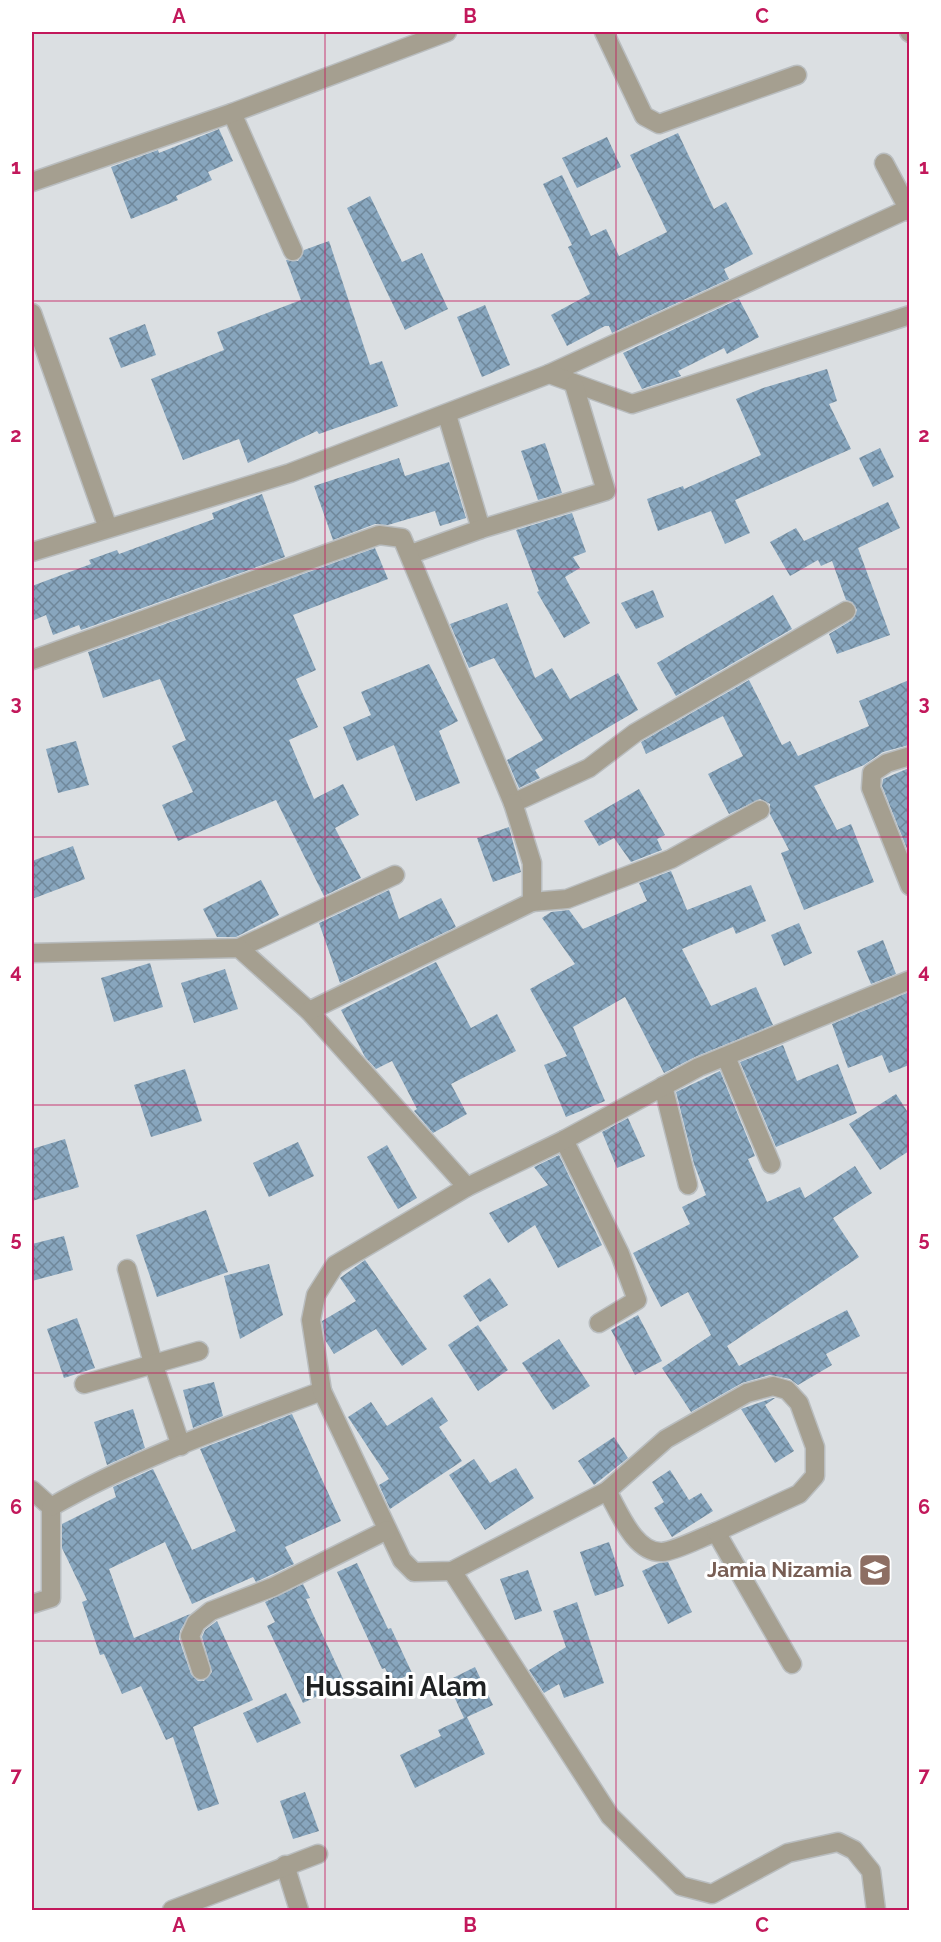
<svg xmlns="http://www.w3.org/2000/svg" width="941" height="1942" viewBox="0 0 941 1942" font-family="Raleway,sans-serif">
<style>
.building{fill:url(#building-cross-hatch)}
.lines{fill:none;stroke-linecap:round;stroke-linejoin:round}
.minor-casing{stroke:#b9bdbf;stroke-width:21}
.minor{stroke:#a59f90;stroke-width:18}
.grid{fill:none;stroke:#c2185b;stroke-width:1.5;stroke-opacity:0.55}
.labels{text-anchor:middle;stroke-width:6;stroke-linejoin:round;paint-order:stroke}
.education-label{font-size:21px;font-weight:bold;fill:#785e54;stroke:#fff;text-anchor:end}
.district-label{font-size:27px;font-weight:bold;fill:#1f2122;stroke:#fff}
.neatline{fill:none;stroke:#c2185b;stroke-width:2}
.grid-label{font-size:20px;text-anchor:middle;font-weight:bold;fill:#c2185b}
</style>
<defs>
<pattern id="building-cross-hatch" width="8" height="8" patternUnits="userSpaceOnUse" patternTransform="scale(1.5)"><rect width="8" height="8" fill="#88a6be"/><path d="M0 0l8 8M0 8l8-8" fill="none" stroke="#6f879a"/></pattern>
</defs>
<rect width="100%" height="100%" fill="#dbdfe2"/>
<g class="building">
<polygon points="219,129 233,161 208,172 212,180 176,196 178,200 131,219 111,167 158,150 159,153"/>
<polygon points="678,133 714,209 726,202 753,254 724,269 729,279 612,333 609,326 605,326 567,346 551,315 590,294 568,247 572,245 543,184 562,175 591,236 606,229 619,256 667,232 630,155"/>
<polygon points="607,137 621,167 577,188 562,158"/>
<polygon points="370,196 402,262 422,253 448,309 405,330 347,208"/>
<polygon points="329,241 370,365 382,361 398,406 319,434 317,431 248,463 239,439 183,460 151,379 224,350 217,332 301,300 286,260 298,261 304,250"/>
<polygon points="739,299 759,337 727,354 724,348 678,371 681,376 642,389 623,353"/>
<polygon points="485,305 510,365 482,377 457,317"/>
<polygon points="145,324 156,355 121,368 109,338"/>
<polygon points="827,369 837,401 829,404 851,449 735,500 750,533 725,544 711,511 658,531 647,499 683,486 684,489 761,455 736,399 763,388"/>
<polygon points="545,443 562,493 538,500 521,451"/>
<polygon points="880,448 894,477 873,487 859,458"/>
<polygon points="399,458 405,476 449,462 466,518 440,526 435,511 388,525 375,524 333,540 314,486"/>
<polygon points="262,494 285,557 81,630 79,625 53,635 46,615 32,621 32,586 91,564 89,560 117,550 119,554 214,519 212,513"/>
<polygon points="888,502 900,528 858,548 890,635 837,654 829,634 852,620 857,610 852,602 846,600 832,561 821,566 818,560 790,576 770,542 796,528 804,541"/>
<polygon points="572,513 586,552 573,557 580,568 565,577 590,623 564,638 537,592 539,591 516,530"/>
<polygon points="375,548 388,579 293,615 316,670 296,679 318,727 289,740 314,799 343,784 359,815 335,828 361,878 324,896 276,800 178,841 162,805 193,792 172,746 186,740 160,679 103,698 88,652"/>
<polygon points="653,590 664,617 636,629 621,603"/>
<polygon points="773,595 792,629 676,696 657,663"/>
<polygon points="507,603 535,678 552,668 570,699 618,673 638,710 535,770 540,778 519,788 507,760 543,740 494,658 469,668 450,624"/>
<polygon points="429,664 458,721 439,731 460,783 416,801 394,745 357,761 343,727 371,715 361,692"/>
<polygon points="749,680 782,745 790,741 798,756 869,726 859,701 909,680 909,745 883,752 864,765 814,786 837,830 851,824 874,882 804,910 781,853 789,850 770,814 770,804 760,799 729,814 708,774 743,756 723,716 646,754 641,742"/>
<polygon points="76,741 89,785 58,793 46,749"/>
<polygon points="909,768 909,854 882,786 883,779"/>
<polygon points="639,789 665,835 657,839 662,850 631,862 614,838 599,846 584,821"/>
<polygon points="509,827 521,872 493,882 477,838"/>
<polygon points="73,846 85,879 32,899 32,861"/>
<polygon points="671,871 687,910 751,885 766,921 736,934 733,927 682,949 711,1006 756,987 773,1025 695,1057 664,1073 625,997 573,1027 605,1101 566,1117 544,1065 567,1056 530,989 575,964 542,918 551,912 569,910 583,929 647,901 639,883"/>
<polygon points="261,880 279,915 236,937 217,937 203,909"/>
<polygon points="389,890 399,919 441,898 456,927 340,983 319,923"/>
<polygon points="799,923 812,953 784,966 771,935"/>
<polygon points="883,940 896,974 871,984 857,951"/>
<polygon points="436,962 471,1028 497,1014 516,1051 451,1084 467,1114 433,1133 414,1111 417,1109 392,1061 376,1069 365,1057 341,1010"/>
<polygon points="150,963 163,1007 114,1022 101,978"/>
<polygon points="225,969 238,1009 194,1023 181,983"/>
<polygon points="909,992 909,1065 889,1073 882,1055 848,1068 832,1024"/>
<polygon points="783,1045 797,1081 838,1064 857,1113 776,1147 740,1062"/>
<polygon points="185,1069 202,1121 151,1137 134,1085"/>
<polygon points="720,1071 755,1156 748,1159 767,1202 800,1187 805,1198 855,1166 872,1193 833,1218 859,1257 727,1346 739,1366 847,1310 860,1336 826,1354 832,1365 798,1385 790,1379 770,1375 742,1383 691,1412 662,1368 711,1335 688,1292 661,1307 633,1253 690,1224 682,1207 706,1195 694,1164 676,1092"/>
<polygon points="896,1094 909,1114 909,1151 880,1170 849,1124"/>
<polygon points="628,1118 645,1156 617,1168 602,1132"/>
<polygon points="65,1139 79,1187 32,1201 32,1149"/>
<polygon points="298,1142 314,1176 269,1197 253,1163"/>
<polygon points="387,1145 417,1198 398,1209 367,1157"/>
<polygon points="559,1155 602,1245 558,1268 535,1225 508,1243 489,1213 548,1185 534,1167"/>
<polygon points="206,1210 228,1272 157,1297 136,1235"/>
<polygon points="64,1236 73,1270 32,1281 32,1244"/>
<polygon points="365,1260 427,1349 402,1366 376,1329 334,1354 325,1340 322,1321 356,1301 340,1278"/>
<polygon points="269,1264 283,1315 240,1339 224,1276"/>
<polygon points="490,1278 508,1305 480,1322 463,1296"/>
<polygon points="638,1315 662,1361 635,1375 611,1330"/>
<polygon points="77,1318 95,1368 64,1378 47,1329"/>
<polygon points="478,1325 508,1370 478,1391 448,1345"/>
<polygon points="559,1339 590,1386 553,1410 522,1363"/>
<polygon points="214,1382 223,1416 193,1428 183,1390"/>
<polygon points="432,1397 448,1421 439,1427 462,1461 390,1509 379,1485 389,1479 348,1417 371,1402 387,1426"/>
<polygon points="773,1398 775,1398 765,1405 794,1451 775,1463 741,1409"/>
<polygon points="133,1409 145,1448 107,1465 94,1422"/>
<polygon points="292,1414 341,1521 285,1547 294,1564 256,1582 253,1577 192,1604 165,1542 109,1569 134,1638 190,1614 180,1631 179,1639 191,1674 198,1681 204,1681 212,1672 202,1637 205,1630 217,1621 253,1700 193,1727 219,1804 198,1811 173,1737 166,1740 141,1686 122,1694 104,1654 100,1655 82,1602 87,1600 62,1548 62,1524 116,1497 113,1487 153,1469 192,1550 236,1531 200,1449"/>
<polygon points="614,1437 628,1458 594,1485 578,1461"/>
<polygon points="474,1459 490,1483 516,1468 534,1498 485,1530 449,1475"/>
<polygon points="670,1470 689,1500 701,1493 713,1511 672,1537 654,1508 664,1502 652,1482"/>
<polygon points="609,1542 624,1586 595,1596 580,1552"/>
<polygon points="668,1562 692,1612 668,1624 642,1571 659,1563"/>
<polygon points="357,1563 388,1629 391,1628 412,1673 392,1683 385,1668 382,1669 337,1572"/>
<polygon points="528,1570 542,1611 515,1620 500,1579"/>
<polygon points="303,1584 310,1598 306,1599 345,1683 303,1703 267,1626 275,1622 265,1602"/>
<polygon points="577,1602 604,1683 564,1698 559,1684 544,1693 529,1670 566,1647 553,1611"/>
<polygon points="475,1667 493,1705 467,1717 485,1754 415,1788 400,1755 441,1736 438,1730 464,1718 447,1681"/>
<polygon points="286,1693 301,1723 257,1743 243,1713"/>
<polygon points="305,1792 319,1831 293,1839 280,1801"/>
</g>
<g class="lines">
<defs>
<g id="minor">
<polyline points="604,32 644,116 659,124 797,75"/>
<polyline points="909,32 910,33"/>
<polyline points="232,113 293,251"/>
<polyline points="884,163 910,212"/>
<polyline points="32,182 232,113 447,32"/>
<polyline points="32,313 108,528"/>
<polyline points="549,374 910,208"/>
<polyline points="447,415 481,529"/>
<polyline points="32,552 290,473 549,374 632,404 910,315"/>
<polyline points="411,554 481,529 606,491 574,385"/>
<polyline points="32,660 379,535 402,538 513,803 589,768 635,733 846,611"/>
<polyline points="910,756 887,763 872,773 871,788 910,886"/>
<polyline points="532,902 567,899 671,859 760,810"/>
<polyline points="239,948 395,875"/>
<polyline points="32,953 239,948 309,1011 467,1187"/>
<polyline points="309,1011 532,902 532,863 513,803"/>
<polyline points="726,1057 771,1164"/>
<polyline points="663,1086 688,1185"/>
<polyline points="564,1140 620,1254 637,1300 599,1323"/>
<polyline points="127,1269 153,1363 181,1446"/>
<polyline points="84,1384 199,1351"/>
<polyline points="32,1490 51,1507 51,1598 32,1604"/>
<path d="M607,1491C619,1511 634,1553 662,1552C676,1551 702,1537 716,1532L792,1664"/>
<path d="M51,1507C136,1458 231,1425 322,1391"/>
<polyline points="716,1532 799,1494 815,1476 815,1447 799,1403 787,1390 773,1386 747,1393 666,1439 607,1491 452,1571 414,1572 402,1560 322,1391 311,1320 316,1295 335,1265 467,1187 564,1140 699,1067 910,980"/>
<polyline points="452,1571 610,1816 681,1886 712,1894 788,1853 838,1842 854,1850 871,1871 876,1910"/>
<polyline points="201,1670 190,1636 196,1623 211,1611 273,1587 387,1530"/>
<polyline points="285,1865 299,1910"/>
<polyline points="172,1910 318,1854"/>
</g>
</defs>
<use href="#minor" class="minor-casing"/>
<use href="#minor" class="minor"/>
</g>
<path class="grid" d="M325,32V1910M616,32V1910M32,301H910M32,569H910M32,837H910M32,1105H910M32,1373H910M32,1641H910"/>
<defs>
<symbol id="university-square" viewBox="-11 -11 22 22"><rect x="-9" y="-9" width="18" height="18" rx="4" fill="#8d6e63" stroke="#fff"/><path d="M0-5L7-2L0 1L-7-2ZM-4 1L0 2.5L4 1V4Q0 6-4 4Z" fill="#fff"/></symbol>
</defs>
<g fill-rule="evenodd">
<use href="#university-square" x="856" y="1551" width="38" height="38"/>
</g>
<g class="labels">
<g class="education-label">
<text x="852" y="1577">Jamia Nizamia</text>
</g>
<g class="district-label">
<text x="396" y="1696">Hussaini Alam</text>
</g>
</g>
<rect width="941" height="1942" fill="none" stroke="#ffffff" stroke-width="66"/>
<rect x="33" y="33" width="875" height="1876" class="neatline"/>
<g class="grid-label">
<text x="179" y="23">A</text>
<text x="470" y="23">B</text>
<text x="762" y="23">C</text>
<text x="16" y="174">1</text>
<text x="924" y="174">1</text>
<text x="16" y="442">2</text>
<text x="924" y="442">2</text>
<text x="16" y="710">3</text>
<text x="924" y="710">3</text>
<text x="16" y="978">4</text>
<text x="924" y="978">4</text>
<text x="16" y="1246">5</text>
<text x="924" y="1246">5</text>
<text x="16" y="1514">6</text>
<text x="924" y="1514">6</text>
<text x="16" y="1782">7</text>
<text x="924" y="1782">7</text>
<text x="179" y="1932">A</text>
<text x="470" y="1932">B</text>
<text x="762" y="1932">C</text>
</g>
</svg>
